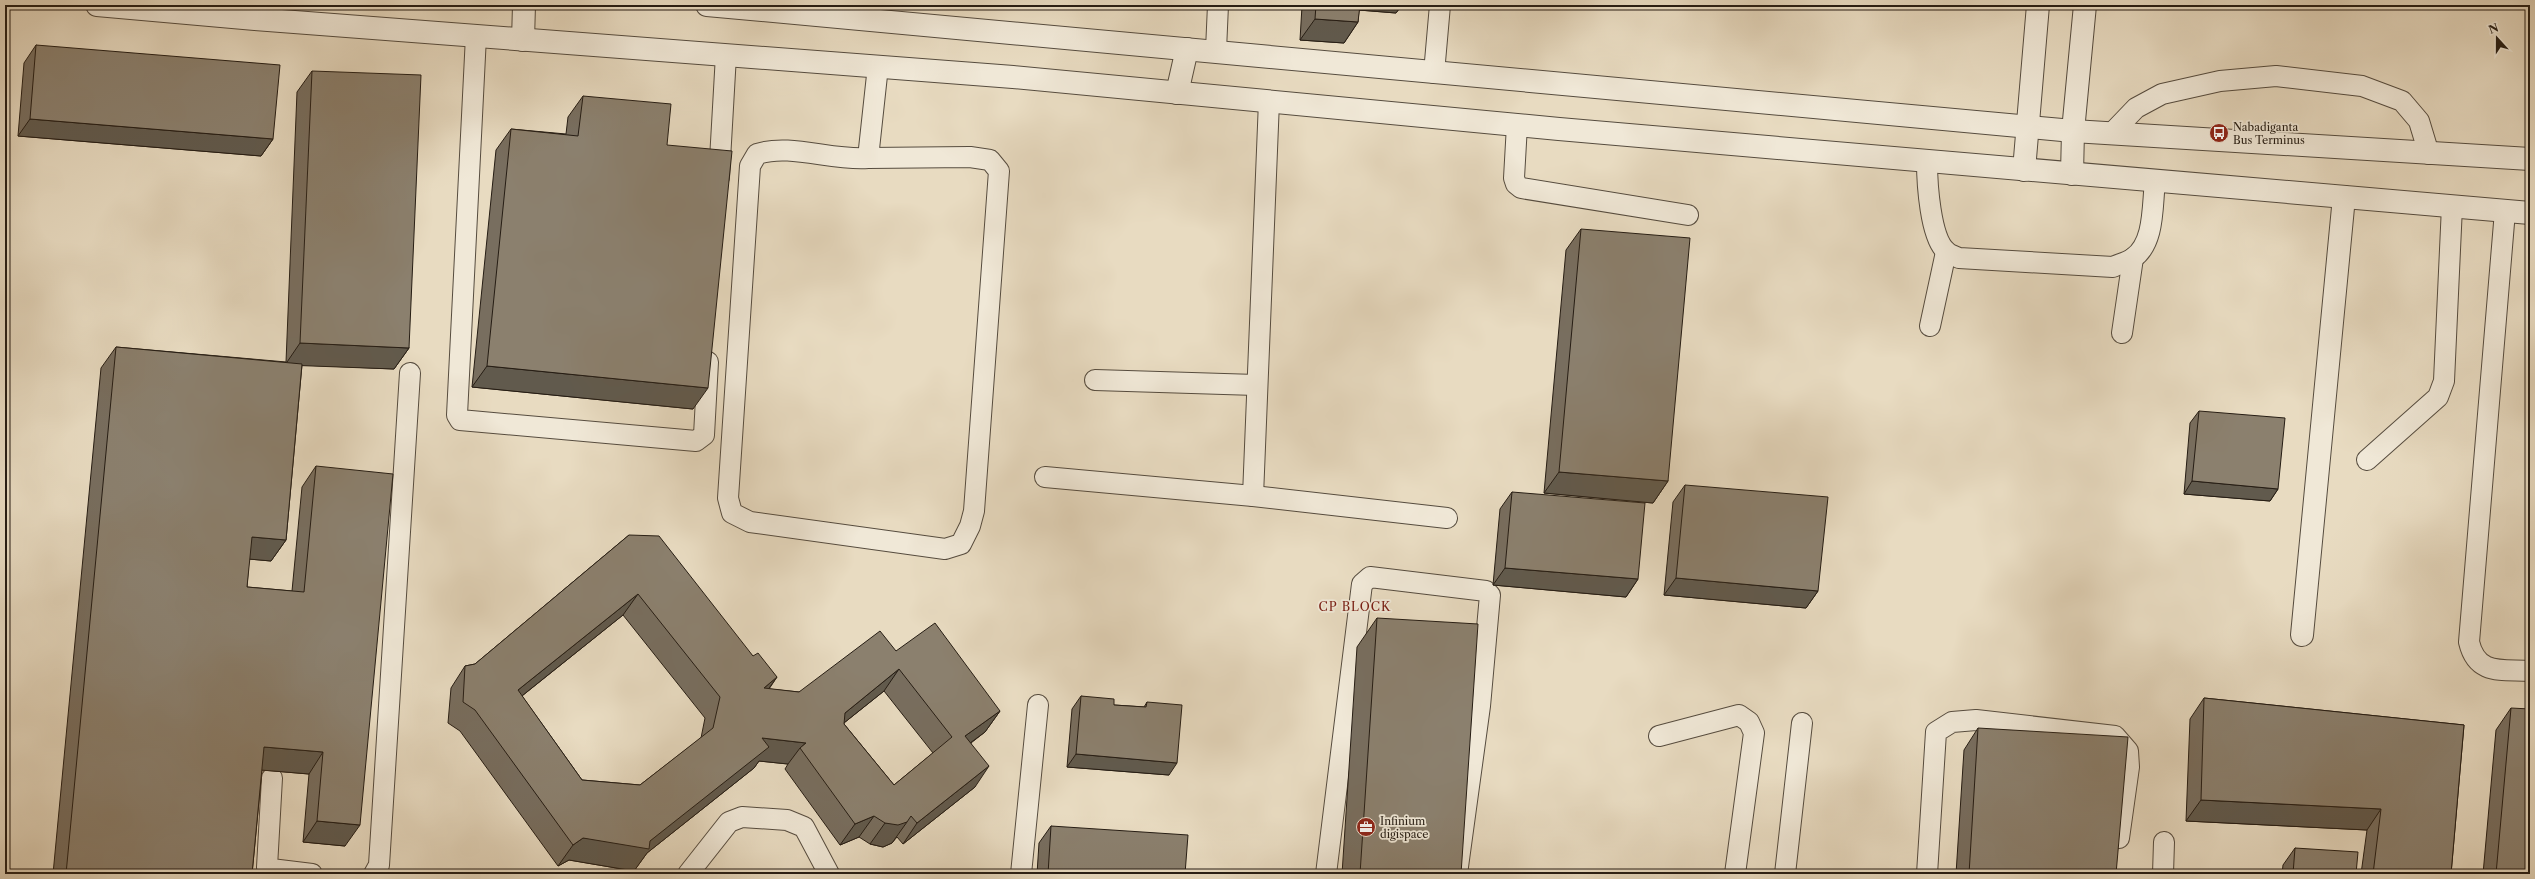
<svg xmlns="http://www.w3.org/2000/svg" width="2535" height="879" viewBox="0 0 2535 879" font-family="'Libre Caslon Text',serif">
<style>
.lines{fill:none;stroke-linecap:round;stroke-linejoin:round}
.service-casing{stroke:#564c3f;stroke-width:22}
.minor-casing{stroke:#564c3f;stroke-width:24}
.tertiary-casing{stroke:#564c3f;stroke-width:24}
.service{stroke:#f0e8d7;stroke-width:20}
.minor{stroke:#f0e8d7;stroke-width:22}
.tertiary{stroke:#f0e8d7;stroke-width:22}
.wall{fill:#786e5f;stroke:#261d14;fill-rule:evenodd}
.shaded-wall{fill:#615a4d;stroke:#261d14}
.building{fill:#8b806e;stroke:#261d14;fill-rule:evenodd}
.labels{text-anchor:middle;stroke-width:3.5;stroke-linejoin:round;paint-order:stroke}
.poi-label{font-size:11px;fill:#261d14;stroke:#f0e8d7;text-anchor:start}
.neighbourhood-label{font-size:12px;letter-spacing:1px;fill:#7a1f14;stroke:#f0e8d7}
</style>
<rect width="100%" height="100%" fill="#e8dbc1"/>
<filter id="stains"><feTurbulence type="fractalNoise" baseFrequency=".005" numOctaves="4"/><feColorMatrix values="0 0 0 0 .2 0 0 0 0 .09 0 0 0 0 .02 0 0 0 .5 -.17"/></filter>
<radialGradient id="worn" r=".72"><stop offset=".6" stop-color="#630" stop-opacity="0"/><stop offset="1" stop-color="#630" stop-opacity=".3"/></radialGradient>
<g class="lines">
<defs>
<g id="service">
<polyline points="476,36 457,415 460,420 696,441 704,435 708,362"/>
<polyline points="1216,50 1218,5"/>
<polyline points="1434,73 1440,5"/>
<polyline points="1517,125 1514,178 1516,184 1521,188 1688,215"/>
<polyline points="2112,133 2136,108 2162,94 2220,81 2276,76 2362,86 2402,101 2419,121 2429,154"/>
<path d="M868,158L970,157L990,160L999,171L974,511L970,526L961,544L945,549L750,522L732,513L728,498L750,166L757,154C790,143 832,161 868,158L878,66"/>
<path d="M1927,161C1927,182 1930,239 1947,252C1950,255 1955,256 1959,258L2113,267C2119,264 2128,262 2133,258C2155,243 2152,205 2155,182"/>
<polyline points="719,177 726,55"/>
<path d="M2505,211L2469,642C2477,676 2502,669 2530,671"/>
<polyline points="1930,326 1946,252"/>
<polyline points="2122,333 2133,258"/>
<polyline points="1095,380 1256,385"/>
<polyline points="2367,460 2438,397 2444,381 2452,206"/>
<polyline points="1045,477 1253,496 1447,518"/>
<polyline points="1253,496 1269,101"/>
<polyline points="1659,736 1739,715 1749,722 1754,733 1735,874"/>
<polyline points="272,778 267,867 271,869 312,874"/>
<polyline points="374,874 379,865 410,373"/>
<polyline points="688,874 729,822 742,817 787,820 804,827 829,874"/>
<polyline points="1021,874 1038,705"/>
<polyline points="1326,874 1362,584 1370,577 1486,591 1490,595 1480,706 1457,874"/>
<polyline points="1785,874 1802,723"/>
<polyline points="1927,874 1936,732 1952,722 1976,720 2115,736 2128,751 2129,767 2119,838"/>
<polyline points="2163,874 2164,842"/>
</g>
<polyline id="minor" points="2302,635 2344,197"/>
<g id="tertiary">
<polyline points="97,5 255,19 1013,77 1559,129 2530,213"/>
<polyline points="707,5 2073,131 2530,159"/>
<polyline points="523,40 524,5"/>
<polyline points="1177,93 1187,49"/>
<polyline points="2024,170 2038,5"/>
<polyline points="2072,174 2073,131 2085,5"/>
</g>
</defs>
<use href="#service" class="service-casing"/>
<use href="#minor" class="minor-casing"/>
<use href="#tertiary" class="tertiary-casing"/>
<use href="#service" class="service"/>
<use href="#minor" class="minor"/>
<use href="#tertiary" class="tertiary"/>
</g>
<g class="wall">
<polygon points="1285,5 1402,5 1396,13 1359,10 1358,22 1344,43 1300,40 1302,6"/>
<polygon points="36,45 273,139 261,156 18,136 24,63"/>
<polygon points="312,71 409,348 394,369 302,365 286,540 271,561 249,559 247,587 292,591 302,487 316,466 345,846 303,842 309,774 262,770 252,874 53,874 101,368 116,347 286,362 297,92"/>
<polygon points="583,96 667,145 693,409 472,387 496,150 511,129 566,134 568,117"/>
<polygon points="1581,229 1668,481 1653,503 1544,493 1566,250"/>
<polygon points="2199,411 2278,489 2270,501 2184,494 2190,423"/>
<polygon points="1685,485 1818,591 1806,608 1664,595 1673,502"/>
<polygon points="1512,492 1638,579 1626,597 1493,585 1500,509"/>
<path d="M629,535L753,656L777,677L769,689L799,692L896,651L1000,711L985,732L971,743L975,787L903,844L897,837L892,843L883,847L870,844L859,837L840,845L785,769L788,764L759,761L754,768L647,853L634,871L569,860L558,866L460,731L448,723L451,688L465,666L475,664ZM623,615L705,718L701,738L640,785L582,780L522,696ZM884,691L933,753L894,785L844,724V723Z"/>
<polygon points="1377,618 1461,874 1342,874 1357,647"/>
<polygon points="1081,696 1114,705 1144,707 1147,702 1169,775 1067,767 1072,709"/>
<polygon points="2204,698 2464,725 2451,874 2361,874 2367,830 2186,821 2190,719"/>
<polygon points="2511,708 2530,874 2483,874 2496,730"/>
<polygon points="1978,728 2116,874 1956,874 1964,750"/>
<polygon points="1051,826 1185,874 1037,874 1039,843"/>
<polygon points="2295,848 2356,874 2282,874 2283,865"/>
</g>
<g class="shaded-wall">
<polygon points="1285,5 1303,5 1302,6"/>
<polygon points="1349,5 1402,5 1396,13 1346,9"/>
<polygon points="1315,19 1358,22 1344,43 1300,40"/>
<polygon points="30,119 273,139 261,156 18,136"/>
<polygon points="300,343 409,348 394,369 285,365"/>
<polygon points="487,366 708,388 693,409 472,387"/>
<polygon points="1559,472 1668,481 1653,503 1544,493"/>
<polygon points="2192,481 2278,489 2270,501 2184,494"/>
<polygon points="252,537 286,540 271,561 237,558"/>
<polygon points="1505,568 1638,579 1626,597 1493,585"/>
<polygon points="1676,578 1818,591 1806,608 1664,595"/>
<polygon points="638,594 623,615 503,711 518,690"/>
<polygon points="899,669 884,691 830,734 845,713"/>
<polygon points="777,677 762,698 764,688"/>
<polygon points="1000,711 985,732 951,757 965,736"/>
<polygon points="762,738 806,743 800,748 788,764 759,761 754,768 647,853 634,871 569,860 558,866 573,845 583,838 650,841"/>
<polygon points="264,747 323,752 309,774 249,769"/>
<polygon points="1076,754 1177,763 1169,775 1067,767"/>
<polygon points="989,766 975,787 903,844 917,823"/>
<polygon points="2201,800 2381,809 2367,830 2186,821"/>
<polygon points="874,816 859,837 840,845 855,824"/>
<polygon points="317,821 360,825 345,846 303,842"/>
<polygon points="907,822 892,843 883,847 870,844 885,823"/>
</g>
<g class="building">
<polygon points="1316,5 1360,5 1358,22 1315,19"/>
<polygon points="36,45 280,65 273,139 30,119"/>
<polygon points="312,71 421,75 409,348 300,343"/>
<polygon points="583,96 671,104 667,145 732,151 708,388 487,366 511,129 578,136"/>
<polygon points="1581,229 1690,238 1668,481 1559,472"/>
<polygon points="116,347 302,364 286,540 252,537 247,587 304,592 316,466 393,474 360,825 317,821 323,752 264,747 252,874 66,874"/>
<polygon points="2199,411 2285,418 2278,489 2192,481"/>
<polygon points="1685,485 1828,497 1818,591 1676,578"/>
<polygon points="1512,492 1645,503 1638,579 1505,568"/>
<path d="M629,535L659,536L753,656L758,653L777,677L764,688L799,692L880,631L896,651L935,623L1000,711L965,736L989,766L917,823L911,816L907,822L898,825L885,823L874,816L855,824L800,748L806,743L762,738L769,747L650,841L649,849L583,838L573,845L475,710L463,702L465,666L475,664ZM638,594L720,697L713,728L640,785L582,780L518,690ZM899,669L952,737L894,785L844,724L845,713Z"/>
<polygon points="1377,618 1478,624 1461,874 1360,874"/>
<polygon points="1081,696 1114,699 1114,705 1146,707 1147,702 1182,705 1177,763 1076,754"/>
<polygon points="2204,698 2464,725 2451,874 2373,874 2381,809 2201,800"/>
<polygon points="2511,708 2530,709 2530,874 2496,874"/>
<polygon points="1978,728 2128,737 2116,874 1969,874"/>
<polygon points="1051,826 1188,835 1185,874 1048,874"/>
<polygon points="2295,848 2358,852 2356,874 2293,874"/>
</g>
<defs>
<symbol id="bus-disc" viewBox="-11 -11 22 22"><circle r="9.5" fill="#8f2418" stroke="#f0e8d7"/><path d="M-5-6H5V4H4V6H2V4H-2V6H-4V4H-5ZM-3.5-4V0h7V-4ZM-3.5 1.2v1.5H-2V1.2ZM2 1.2v1.5H3.5V1.2Z" fill="#fff"/></symbol>
<symbol id="office-disc" viewBox="-11 -11 22 22"><circle r="9.5" fill="#8f2418" stroke="#f0e8d7"/><path d="M-6-3h4V-5.5h4V-3h4V5H-6ZM-1-4.5V-3h2v-1.5ZM-6 0V1H6V0Z" fill="#fff"/></symbol>
</defs>
<g fill-rule="evenodd">
<use href="#bus-disc" x="2208" y="122" width="22" height="22"/>
<use href="#office-disc" x="1355" y="816" width="22" height="22"/>
</g>
<g class="labels">
<g class="poi-label">
<text x="2233" y="131">Nabadiganta<tspan x="2233" dy="13">Bus Terminus</tspan></text>
<text x="1380" y="825">Infinium<tspan x="1380" dy="13">digispace</tspan></text>
</g>
<g class="neighbourhood-label">
<text x="1355" y="611">CP BLOCK</text>
</g>
</g>
<rect width="2535" height="879" fill="none" stroke="#e8dbc1" stroke-width="20"/>
<rect x="6" y="6" width="2523" height="867" fill="none" stroke="#261d14" stroke-width="2"/>
<rect x="10" y="10" width="2515" height="859" fill="none" stroke="#261d14"/>
<g transform="translate(2497 38) rotate(339)" stroke="#f0e8d7" stroke-width="3" paint-order="stroke">
<path d="M0-3L7 15L0 10L-7 15Z" fill="#261d14"/>
<text y="-6" font-size="11" font-weight="bold" text-anchor="middle" fill="#261d14">N</text>
</g>
<rect width="100%" height="100%" filter="url(#stains)"/>
<rect width="100%" height="100%" fill="url(#worn)"/>
</svg>
